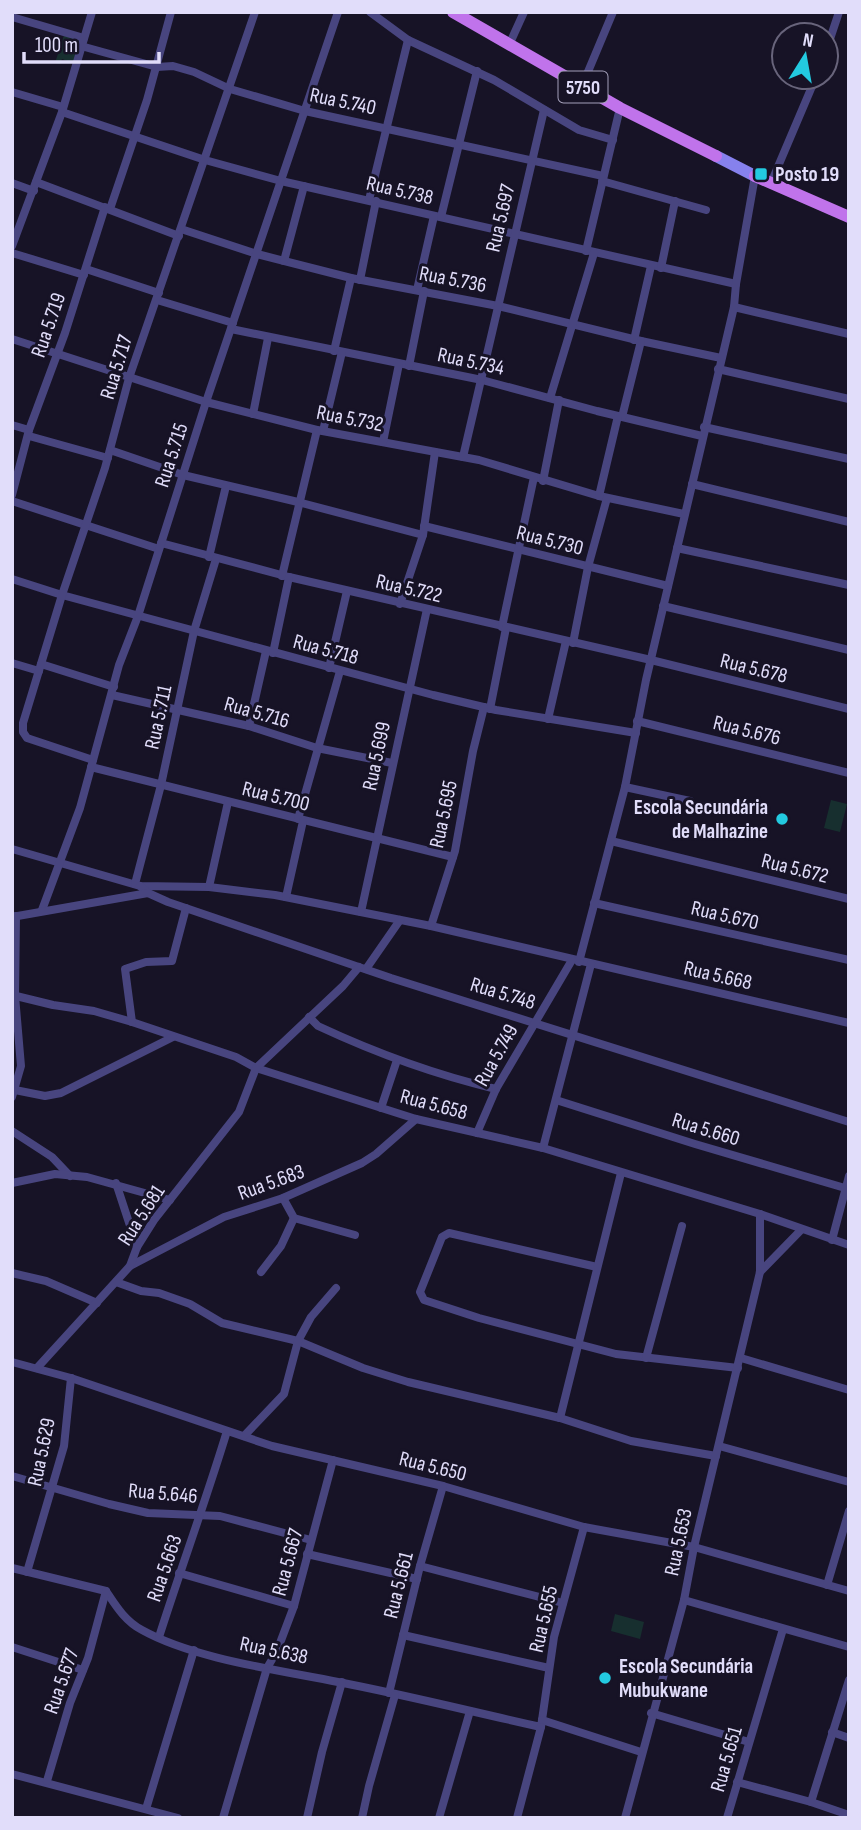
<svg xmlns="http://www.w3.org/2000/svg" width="861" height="1830" viewBox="0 0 861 1830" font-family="'Sofia Sans Condensed',sans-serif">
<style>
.green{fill:#172f2f}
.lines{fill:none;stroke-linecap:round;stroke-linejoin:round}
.street{stroke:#48457f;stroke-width:8}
.secondary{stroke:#8681ed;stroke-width:12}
.primary{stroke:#c073eb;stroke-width:12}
.poi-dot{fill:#23cae0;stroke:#171326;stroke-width:2.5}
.labels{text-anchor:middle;stroke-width:6;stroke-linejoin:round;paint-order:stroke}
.shield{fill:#171326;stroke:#a4a0ba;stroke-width:2}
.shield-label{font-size:19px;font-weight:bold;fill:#e1ddfa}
.street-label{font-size:21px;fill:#e1ddfa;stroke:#171326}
.poi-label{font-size:21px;font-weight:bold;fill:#e1ddfa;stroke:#171326;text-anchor:start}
</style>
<rect width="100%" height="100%" fill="#171326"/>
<g class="green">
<polygon points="64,35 80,41 73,63 62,59 60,64 55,63"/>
<polygon points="831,800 847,804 840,832 824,828"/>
<polygon points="615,1614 644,1622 640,1639 611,1631"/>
</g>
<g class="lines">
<g class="street">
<polyline points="370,12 408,40 494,80 579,130 613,140"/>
<polyline points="12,17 84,38"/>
<polyline points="509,45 524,12"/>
<polyline points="81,46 157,67 173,66 194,72 230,89 305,111 603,176"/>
<polyline points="826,51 839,12"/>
<polyline points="582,86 613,12"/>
<polyline points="12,92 63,107"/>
<polyline points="62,112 205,160 281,181 736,284"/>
<polyline points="602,181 706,210"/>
<polyline points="36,182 179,236"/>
<polyline points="12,183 34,191"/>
<polyline points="771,183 816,77"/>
<polyline points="369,200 408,40"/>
<polyline points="110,209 147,100 171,12"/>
<polyline points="441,217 477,71"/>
<polyline points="181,229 257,254 351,278 498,306 641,341 721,358"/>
<polyline points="12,246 62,112 92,12"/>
<polyline points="586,251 620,108"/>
<polyline points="12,253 84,275"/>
<polyline points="284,261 304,186"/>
<polyline points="661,268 675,201"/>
<polyline points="86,269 159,293"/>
<polyline points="360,280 376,201"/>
<polyline points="417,290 434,216"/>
<polyline points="157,300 233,323"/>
<polyline points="734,307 849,334"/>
<polyline points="231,329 482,380 597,411 702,436"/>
<polyline points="12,339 206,402 317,430 479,460 599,496 684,514"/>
<polyline points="634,340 651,266"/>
<polyline points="334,351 351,278"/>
<polyline points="409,366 424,291"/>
<polyline points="718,369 849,399"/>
<polyline points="550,398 594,253"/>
<polyline points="253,414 268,338"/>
<polyline points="622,417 641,341"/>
<polyline points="12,425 29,430"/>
<polyline points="704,427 849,459"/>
<polyline points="323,431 342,352"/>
<polyline points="29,436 108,458"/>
<polyline points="383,442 399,364"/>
<polyline points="110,450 183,475 298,502 423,535"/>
<polyline points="463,457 544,110"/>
<polyline points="543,481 559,400"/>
<polyline points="692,484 849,522"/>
<polyline points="12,495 29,430 65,333 105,207"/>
<polyline points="599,496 618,416"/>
<polyline points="12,501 159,549"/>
<polyline points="424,526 668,586"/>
<polyline points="161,543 289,577 651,660 849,709"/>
<polyline points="677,548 849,585"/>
<polyline points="209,557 226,486"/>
<polyline points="282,576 317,430"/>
<polyline points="12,579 62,595 433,695 496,710 636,733"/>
<polyline points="400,604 423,535 435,452"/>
<polyline points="663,606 849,650"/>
<polyline points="502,627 534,477"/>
<polyline points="573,643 588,567 607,498"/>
<polyline points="273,653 289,577"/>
<polyline points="12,663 39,671"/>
<polyline points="41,664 114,687"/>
<polyline points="329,668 347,591"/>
<polyline points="112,695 249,726 317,748 392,763"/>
<polyline points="490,709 506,628"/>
<polyline points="548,719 566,641"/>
<polyline points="637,721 849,773"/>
<polyline points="249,726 266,651"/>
<polyline points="93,760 27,738 23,732 23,723 62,595 105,468 129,378 255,12"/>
<polyline points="91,767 453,857"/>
<polyline points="625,787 690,801"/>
<polyline points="298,819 340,671"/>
<polyline points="611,841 849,899"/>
<polyline points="12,849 140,886 209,887 275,895 431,926 849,1023"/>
<polyline points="135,884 161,785 194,631 216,559"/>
<polyline points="140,886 148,893 168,902 391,978 849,1122"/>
<polyline points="209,887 228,802"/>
<polyline points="286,897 303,821"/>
<polyline points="594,903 849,960"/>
<polyline points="42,910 80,808 119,665 138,616 206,402 338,12"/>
<polyline points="361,912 427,609"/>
<polyline points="12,917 148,893"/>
<polyline points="431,926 455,851 473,751 484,707"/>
<polyline points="579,962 625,787 646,680 734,307 736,284 755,176"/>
<polyline points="366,969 400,920"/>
<polyline points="12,995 53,1005 94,1011 132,1022 236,1057 256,1068 416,1119 543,1148 760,1214 849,1245"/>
<path d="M309,1017L318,1026C378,1054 432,1074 496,1089"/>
<polyline points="132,1022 125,969 146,962 172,961 186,908"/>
<polyline points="15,1090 45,1096 61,1093 173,1037"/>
<polyline points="12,1097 21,1066 15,996 16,916"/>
<polyline points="556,1100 695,1144 845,1188"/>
<polyline points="381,1108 397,1060"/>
<polyline points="12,1131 52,1157 70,1176"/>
<polyline points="477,1133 496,1089 572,960"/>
<polyline points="543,1148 591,964"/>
<polyline points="12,1183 55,1174 87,1177 170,1200"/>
<polyline points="116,1183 137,1247"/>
<polyline points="283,1198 294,1218 355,1235"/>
<polyline points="832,1240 849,1176"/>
<polyline points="130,1266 224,1217 283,1198 362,1163 376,1154 416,1119"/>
<polyline points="597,1267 449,1233 442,1237 420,1292 424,1300 479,1318 616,1354 738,1368"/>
<polyline points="261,1272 281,1246 294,1218"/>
<polyline points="760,1272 801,1230"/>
<polyline points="12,1273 46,1281 97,1303"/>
<polyline points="116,1282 141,1291 159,1293 190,1304 222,1323 298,1341 363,1368 408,1382 560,1418 631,1441 716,1456"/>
<polyline points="646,1358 682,1226"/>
<polyline points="741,1358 849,1390"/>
<polyline points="12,1362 71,1378 272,1446 443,1486 584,1527 694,1547 849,1591"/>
<polyline points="37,1368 130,1266 137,1247 154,1220 239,1112 256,1068 343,986 359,967"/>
<polyline points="560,1418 621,1173"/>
<polyline points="244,1436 284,1394 298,1341 311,1317 336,1288"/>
<polyline points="719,1446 849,1482"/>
<polyline points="12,1476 109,1504 148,1513 220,1516 311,1540"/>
<polyline points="307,1554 417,1579"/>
<polyline points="420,1566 563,1603"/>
<path d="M12,1568L106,1591C116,1606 125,1621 142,1630C194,1659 279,1670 338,1682C406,1695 473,1712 541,1727L542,1720"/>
<polyline points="27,1572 64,1446 71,1378"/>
<polyline points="179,1573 294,1606"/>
<polyline points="827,1585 849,1511"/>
<polyline points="684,1600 849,1647"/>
<polyline points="403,1635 549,1668"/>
<path d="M159,1637C181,1568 206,1500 227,1431"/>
<polyline points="12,1647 83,1670"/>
<polyline points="389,1693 420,1566 443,1486"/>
<polyline points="651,1713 749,1742"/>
<polyline points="542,1720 554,1637 584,1527"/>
<polyline points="542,1720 641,1752"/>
<polyline points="832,1732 849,1738"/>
<polyline points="12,1774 178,1818"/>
<polyline points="47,1781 70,1703 88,1658 106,1591"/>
<polyline points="737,1782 811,1802 849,1815"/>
<polyline points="811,1802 849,1680"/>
<polyline points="146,1809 194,1650"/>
<polyline points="223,1818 267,1668 277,1651 294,1606 333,1460"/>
<polyline points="307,1818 322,1752 342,1682"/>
<polyline points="362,1818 369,1786 395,1695"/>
<polyline points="439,1818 470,1711"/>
<polyline points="517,1818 541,1727"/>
<polyline points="625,1818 684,1600 694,1547 760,1272 760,1214"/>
<polyline points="727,1818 783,1629"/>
</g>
<polyline class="secondary" points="716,156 755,176"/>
<g class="primary">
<polyline points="453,12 620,108 716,156"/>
<polyline points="755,176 849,217"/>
</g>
</g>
<g class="poi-dot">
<rect x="754" y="167" width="14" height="14" rx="3.5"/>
<circle cx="782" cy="819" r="7"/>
<circle cx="605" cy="1678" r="7"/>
</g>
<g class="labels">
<rect class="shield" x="558.5" y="71.5" width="49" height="31" rx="5"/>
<g class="shield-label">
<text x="583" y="94">5750</text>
</g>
<g class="street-label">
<text transform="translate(343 101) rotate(12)" y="7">Rua 5.740</text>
<text transform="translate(400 190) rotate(13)" y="7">Rua 5.738</text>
<text transform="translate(500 218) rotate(-77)" y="7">Rua 5.697</text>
<text transform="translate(453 279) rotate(11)" y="7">Rua 5.736</text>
<text transform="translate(48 325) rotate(-71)" y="7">Rua 5.719</text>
<text transform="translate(471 361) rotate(12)" y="7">Rua 5.734</text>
<text transform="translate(116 367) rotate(-73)" y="7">Rua 5.717</text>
<text transform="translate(350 418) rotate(11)" y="7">Rua 5.732</text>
<text transform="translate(171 455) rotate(-72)" y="7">Rua 5.715</text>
<text transform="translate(550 540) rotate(14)" y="7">Rua 5.730</text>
<text transform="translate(409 588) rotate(13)" y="7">Rua 5.722</text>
<text transform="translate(326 649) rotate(15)" y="7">Rua 5.718</text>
<text transform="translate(754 668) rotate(14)" y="7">Rua 5.678</text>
<text transform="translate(257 712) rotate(16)" y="7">Rua 5.716</text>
<text transform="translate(158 717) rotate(-78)" y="7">Rua 5.711</text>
<text transform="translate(747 730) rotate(14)" y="7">Rua 5.676</text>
<text transform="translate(376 756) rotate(-78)" y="7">Rua 5.699</text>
<text transform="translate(276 796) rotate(14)" y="7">Rua 5.700</text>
<text transform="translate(443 814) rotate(-78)" y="7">Rua 5.695</text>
<text transform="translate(795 868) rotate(14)" y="7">Rua 5.672</text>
<text transform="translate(725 915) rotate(13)" y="7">Rua 5.670</text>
<text transform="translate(718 975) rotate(13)" y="7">Rua 5.668</text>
<text transform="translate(503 993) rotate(17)" y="7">Rua 5.748</text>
<text transform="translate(496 1055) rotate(-61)" y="7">Rua 5.749</text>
<text transform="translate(434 1104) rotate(15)" y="7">Rua 5.658</text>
<text transform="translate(706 1129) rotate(17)" y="7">Rua 5.660</text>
<text transform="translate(271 1182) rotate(-20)" y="7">Rua 5.683</text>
<text transform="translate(141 1215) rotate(-57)" y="7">Rua 5.681</text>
<text transform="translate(41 1452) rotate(-78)" y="7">Rua 5.629</text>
<text transform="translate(433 1466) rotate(14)" y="7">Rua 5.650</text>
<text transform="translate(163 1493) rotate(5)" y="7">Rua 5.646</text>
<text transform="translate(678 1542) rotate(-78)" y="7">Rua 5.653</text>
<text transform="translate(287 1562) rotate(-75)" y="7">Rua 5.667</text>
<text transform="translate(164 1568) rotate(-71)" y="7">Rua 5.663</text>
<text transform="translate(398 1585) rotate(-76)" y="7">Rua 5.661</text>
<text transform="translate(543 1619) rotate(-77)" y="7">Rua 5.655</text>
<text transform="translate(274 1650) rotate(12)" y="7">Rua 5.638</text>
<text transform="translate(61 1681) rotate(-71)" y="7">Rua 5.677</text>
<text transform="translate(726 1759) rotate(-74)" y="7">Rua 5.651</text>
</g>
<g class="poi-label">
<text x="775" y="181">Posto 19</text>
<text x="768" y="814" text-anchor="end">Escola Secundária<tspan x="768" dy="24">de Malhazine</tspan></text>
<text x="619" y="1673">Escola Secundária<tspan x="619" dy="24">Mubukwane</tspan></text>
</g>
</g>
<rect width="861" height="1830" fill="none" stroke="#e1ddfa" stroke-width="28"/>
<g transform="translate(805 56) rotate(11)"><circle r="33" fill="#171326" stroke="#68647b" stroke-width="2"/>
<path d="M0-5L12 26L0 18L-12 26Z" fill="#23cae0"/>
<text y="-10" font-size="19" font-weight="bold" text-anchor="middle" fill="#e1ddfa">N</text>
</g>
<path d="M24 52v10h135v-10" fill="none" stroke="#e1ddfa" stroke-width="3.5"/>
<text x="35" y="52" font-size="21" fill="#e1ddfa" stroke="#171326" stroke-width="5" paint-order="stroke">100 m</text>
</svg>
